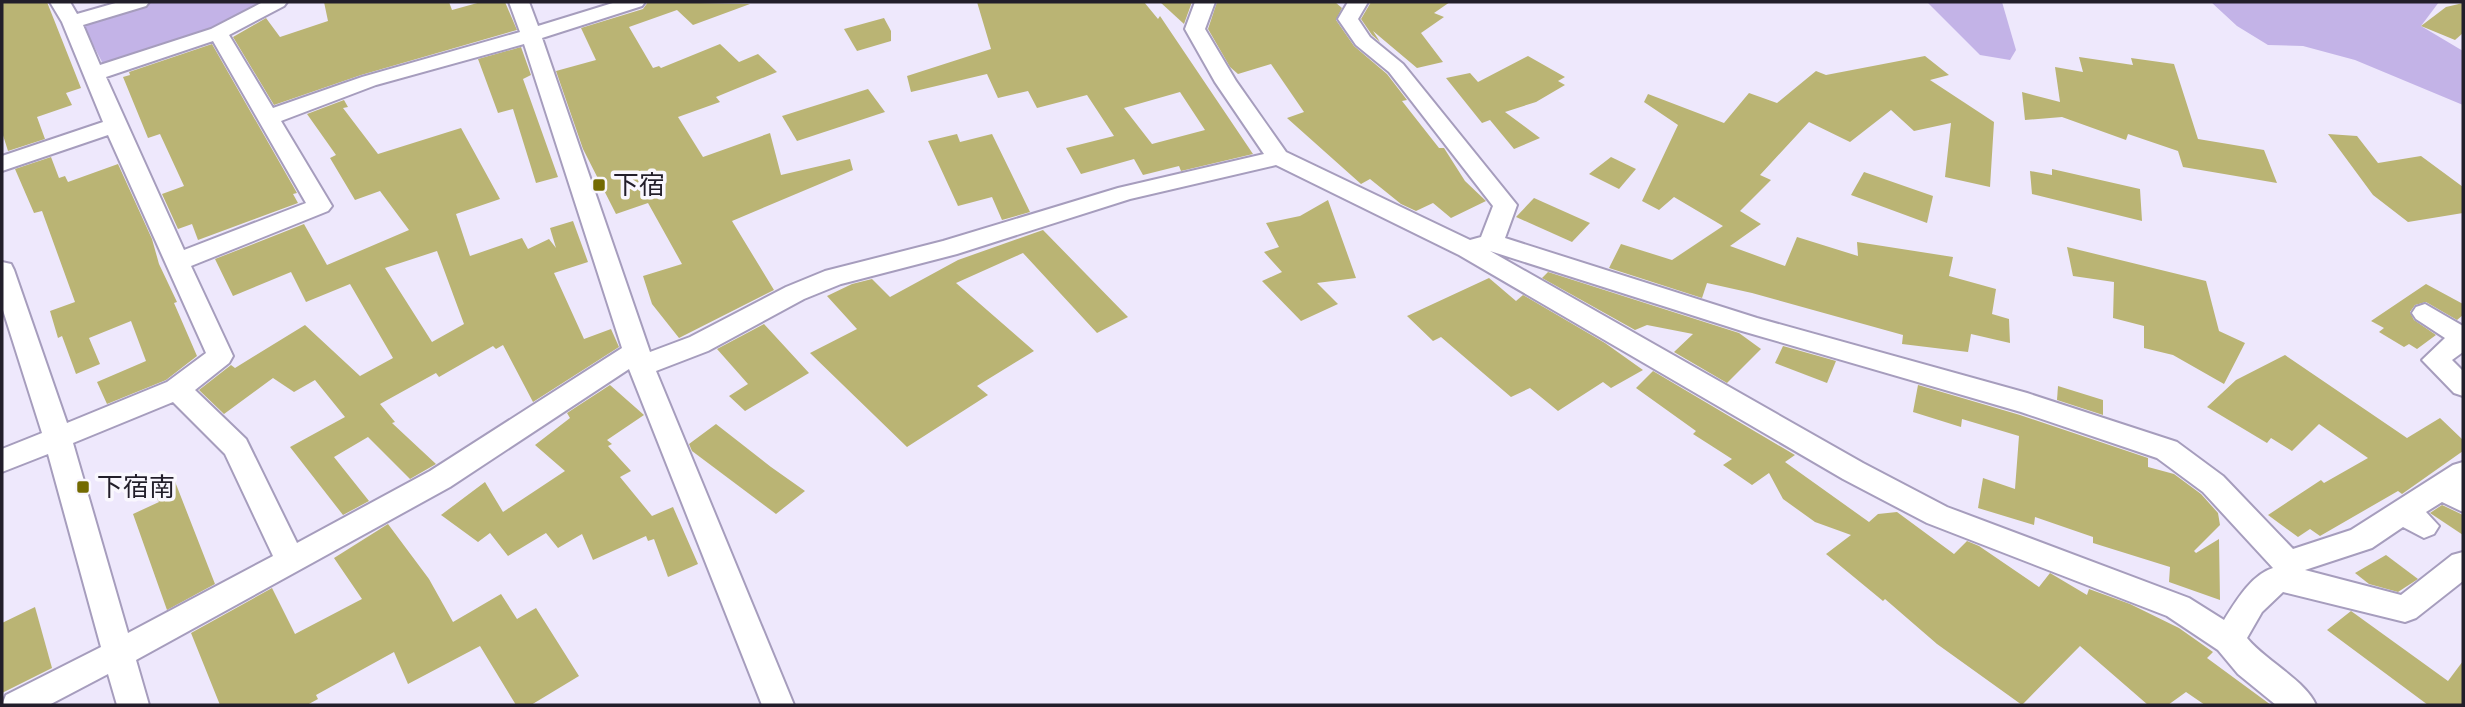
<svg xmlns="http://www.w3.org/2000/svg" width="2465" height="707" viewBox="0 0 2465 707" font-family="Spectral,'Noto Sans JP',serif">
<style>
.green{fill:#c3b3e7}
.building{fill:#bab474;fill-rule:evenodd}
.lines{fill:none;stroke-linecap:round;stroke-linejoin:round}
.minor-casing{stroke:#a69dbd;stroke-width:4}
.minor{fill:#fff;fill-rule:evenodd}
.poi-dot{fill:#736a02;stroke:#f9f7fe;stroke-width:2.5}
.labels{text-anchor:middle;stroke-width:7;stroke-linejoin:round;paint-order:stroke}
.poi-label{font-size:26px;fill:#221e2a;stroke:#f9f7fe;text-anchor:start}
</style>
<rect width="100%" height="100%" fill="#eee8fc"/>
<g class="green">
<polygon points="153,2 271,2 273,6 104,66 82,23"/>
<polygon points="1927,2 2002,2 2016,50 2010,60 1980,55"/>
<polygon points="2211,2 2439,2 2421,26 2463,51 2463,105 2355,60 2303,46 2268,45 2237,26"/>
</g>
<g class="building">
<polygon points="2,2 47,2 81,88 66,93 72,105 37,117 45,139 8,151 2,132"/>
<polygon points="324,2 449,2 452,10 481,2 505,2 517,30 361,75 274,105 233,37 266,18 280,37 328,21"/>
<polygon points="648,2 750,4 693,25 677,10 629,27 653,68 659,66 661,68 720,44 739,62 758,54 777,72 716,97 720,102 678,117 703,157 770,133 781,175 850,159 853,170 732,221 774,290 679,338 652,304 643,276 682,264 648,203 616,214 583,149 556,71 596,60 581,28 643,9"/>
<path d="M977,2H1144L1158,19L1160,16L1253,154L1181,171L1179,166L1143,175L1134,159L1081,174L1066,148L1114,136L1087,95L1037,108L1028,91L998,98L987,74L911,92L907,76L991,49ZM1180,92L1205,130L1152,144L1124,108Z"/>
<polygon points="1160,2 1192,2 1184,24"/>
<polygon points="1217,2 1335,2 1342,8 1336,20 1354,46 1387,74 1407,100 1402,101 1439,148 1444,148 1465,181 1486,201 1451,218 1433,203 1416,211 1401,204 1370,179 1361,184 1287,118 1304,112 1271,64 1238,74 1230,67 1208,29"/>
<polygon points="1371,2 1450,2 1434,13 1444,17 1421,33 1443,62 1417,68 1373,31 1380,42 1372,35 1361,19"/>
<polygon points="2463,3 2463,33 2455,40 2421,26 2446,7"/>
<polygon points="884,18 891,31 891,41 857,51 844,29"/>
<polygon points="212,44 297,193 293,194 298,203 198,240 192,224 178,229 162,194 184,186 160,134 148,138 123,77 130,75 129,72"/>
<polygon points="521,47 531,75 523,79 558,177 536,183 513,109 498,113 478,59"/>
<polygon points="1528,56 1565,77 1558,81 1565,85 1536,102 1505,112 1540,138 1514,149 1490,120 1482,123 1446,78 1470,73 1478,82"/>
<polygon points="1925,56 1949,75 1930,80 1994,122 1990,187 1945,177 1951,123 1914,131 1891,110 1850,142 1809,122 1760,175 1771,180 1740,211 1761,224 1730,246 1785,266 1797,237 1858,256 1857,242 1953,257 1949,276 1996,289 1992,314 2009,319 2010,343 1971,334 1968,352 1902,344 1903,335 1752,293 1707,283 1702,298 1609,268 1621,244 1672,260 1723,226 1674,197 1659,210 1642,201 1678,125 1644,102 1648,94 1724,123 1749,93 1777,103 1816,71 1826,75"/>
<polygon points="2079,57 2133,65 2131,58 2174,64 2198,139 2264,150 2277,183 2183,167 2178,151 2128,134 2126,140 2062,117 2025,120 2022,92 2060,102 2055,67 2083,72"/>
<polygon points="868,89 885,112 797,141 782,116"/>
<path d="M344,100L348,107L343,108L378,154L461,128L500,199L456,214L470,256L522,238L528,249L549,239L556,248L550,228L573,221L588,262L554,273L584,339L611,329L619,347L533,402L503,345L496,349L493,346L439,377L436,373L380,404L395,422L392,423L436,464L410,479L368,437L334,457L369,501L343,515L290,447L345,417L315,380L294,392L273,378L224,414L199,390L231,365L235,368L305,325L360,376L393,358L350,284L306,302L291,272L233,296L215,259L304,224L327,265L409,230L380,191L355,200L330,158L336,155L307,114ZM437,251L464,324L432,342L385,268Z"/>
<polygon points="957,134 960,142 992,134 1030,212 1002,220 992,197 958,206 928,141"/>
<polygon points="2328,134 2357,136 2378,163 2421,156 2463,187 2463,213 2408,222 2373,195"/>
<polygon points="51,157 59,178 65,176 68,182 118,164 152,239 159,264 177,302 174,303 197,356 166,380 107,404 97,382 146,361 131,321 89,338 100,364 76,374 62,336 58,338 50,311 75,302 42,211 34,213 15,169"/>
<polygon points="1611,157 1636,169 1619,189 1589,174"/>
<polygon points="2052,169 2140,189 2142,221 2032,194 2030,171 2052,175"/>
<polygon points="1864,172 1933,196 1927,223 1851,195"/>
<polygon points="1534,198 1590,223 1572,242 1516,217"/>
<polygon points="1328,200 1356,278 1317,283 1338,304 1301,321 1262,281 1282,272 1264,252 1279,247 1266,223 1300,216"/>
<polygon points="1043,230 1128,317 1097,333 1023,253 956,283 1034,351 977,386 988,395 907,447 810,353 857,329 827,296 852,284 872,279 890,297 958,260"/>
<polygon points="2067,247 2206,281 2219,331 2245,343 2224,384 2173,355 2144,348 2144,326 2113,318 2114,282 2073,276"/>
<polygon points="1548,272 1739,333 1761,349 1727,383 1674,352 1693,334 1647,325 1635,330 1542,278"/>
<polygon points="1489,278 1516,301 1523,295 1605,343 1643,370 1611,388 1603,382 1558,411 1530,388 1511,397 1441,337 1433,341 1407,316"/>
<polygon points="2426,284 2463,304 2463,315 2457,320 2426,302 2415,305 2410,312 2414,320 2436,335 2417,349 2409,344 2404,347 2379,332 2384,328 2371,321"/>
<polygon points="764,324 809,373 745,411 729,396 748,384 717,349"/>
<polygon points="1783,346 1836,361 1827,383 1775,363"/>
<polygon points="2285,355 2407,438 2440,418 2463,440 2463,451 2402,494 2398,491 2320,536 2310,529 2298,537 2268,515 2321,480 2324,483 2368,458 2319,424 2292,451 2271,438 2267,443 2207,407 2236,380"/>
<polygon points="1653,371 1795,455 1785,462 1869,522 1878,514 1897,512 1954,554 1967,541 1979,546 2039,587 2050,573 2087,595 2089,589 2130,604 2179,628 2213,652 2207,658 2271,705 2205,705 2186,692 2168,705 2148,705 2080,646 2022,705 1937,644 1885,599 1883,601 1826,554 1851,535 1815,522 1783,499 1769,473 1752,485 1723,465 1732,459 1693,434 1696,431 1636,388"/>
<polygon points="610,385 644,415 607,440 612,444 608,446 631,471 620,477 652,516 673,507 698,564 668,577 654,539 648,541 646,536 593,560 582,534 558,548 546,533 508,556 490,533 478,542 441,515 485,482 503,512 565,471 535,445 570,418 567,413"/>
<polygon points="1918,385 2020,415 2148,458 2148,467 2174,474 2201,494 2218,513 2220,525 2194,551 2196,553 2219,539 2220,600 2169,582 2170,567 2093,543 2093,537 2035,517 2034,525 1978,508 1983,478 2015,489 2019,436 1962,419 1961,427 1913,412"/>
<polygon points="2058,386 2103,400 2103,415 2057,400"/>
<polygon points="716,424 771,467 805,491 776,514 692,451 689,444"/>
<polygon points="174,479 215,584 167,610 133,514 159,502 152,490"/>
<polygon points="2442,505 2463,515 2463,535 2430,513"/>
<polygon points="388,524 429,579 453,622 501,594 517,619 536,608 579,676 531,705 516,705 480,646 408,684 394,652 316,695 318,699 307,705 220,705 191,633 272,588 295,634 362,599 334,558"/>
<polygon points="2386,555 2418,579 2398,592 2369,584 2355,573"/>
<polygon points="35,607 52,668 2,693 2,623"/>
<polygon points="2351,611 2448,681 2463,661 2463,705 2428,705 2327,630"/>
</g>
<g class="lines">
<defs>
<g id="minor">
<path d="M50,2H70L77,14L119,2H149L146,6L83,25L100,65L211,29L263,2H287L284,6L229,35L273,108L362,77L520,32L509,2H529L538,26L616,2H645L642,6L542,38L650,352L690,337L786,287L825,271L943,241L1118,188L1264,154L1215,82L1185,29L1195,2H1215L1205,29L1236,81L1286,152L1470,240L1481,237L1493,206L1389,72L1356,45L1338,19L1348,2H1368L1358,19L1370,37L1403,64L1517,205L1505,238L1757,318L2027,393L2177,442L2223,476L2293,549L2351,530L2453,465L2463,462V512L2442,502L2426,512L2439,526L2434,534L2424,538L2403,527L2372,548L2305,570L2401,595L2452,555L2463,552V581L2416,618L2405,622L2283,592L2262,612L2247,638C2266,661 2305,680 2316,705H2276L2238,674L2218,650L2167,616L1927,523L1843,479L1459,255L1276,165L1130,199L957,254L841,284L804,299L708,351L656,371L794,705H762L629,369L450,487L136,660L149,705H117L108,674L49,705H2L6,695L101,647L48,454L2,472V449L42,433L2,307V262L11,264L14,270L67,423L167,382L206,353L108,135L2,171V156L103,122L62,22ZM213,41L306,203L184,250L106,77ZM524,44L622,348L430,471L297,543L246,439L195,390L229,363L233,356L191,266L328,211L332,206L281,121L376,85ZM1490,251L1742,331L2021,412L2157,458L2203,492L2273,568C2251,575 2236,601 2224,620L2189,598L1947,507L1863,463ZM173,402L225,454L273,556L128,633L73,443Z"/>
<polygon points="2425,304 2463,326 2463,352 2452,360 2463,371 2463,396 2454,393 2422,360 2445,338 2416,319 2412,313 2416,307"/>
</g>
</defs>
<use href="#minor" class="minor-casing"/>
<use href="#minor" class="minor"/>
</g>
<g class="poi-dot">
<rect x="592" y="178" width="14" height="14" rx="3.5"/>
<rect x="76" y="480" width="14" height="14" rx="3.5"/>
</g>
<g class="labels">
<g class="poi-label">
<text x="613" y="194">下宿</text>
<text x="97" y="496">下宿南</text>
</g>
</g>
<rect width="2465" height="707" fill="none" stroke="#221e2a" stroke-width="7"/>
</svg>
